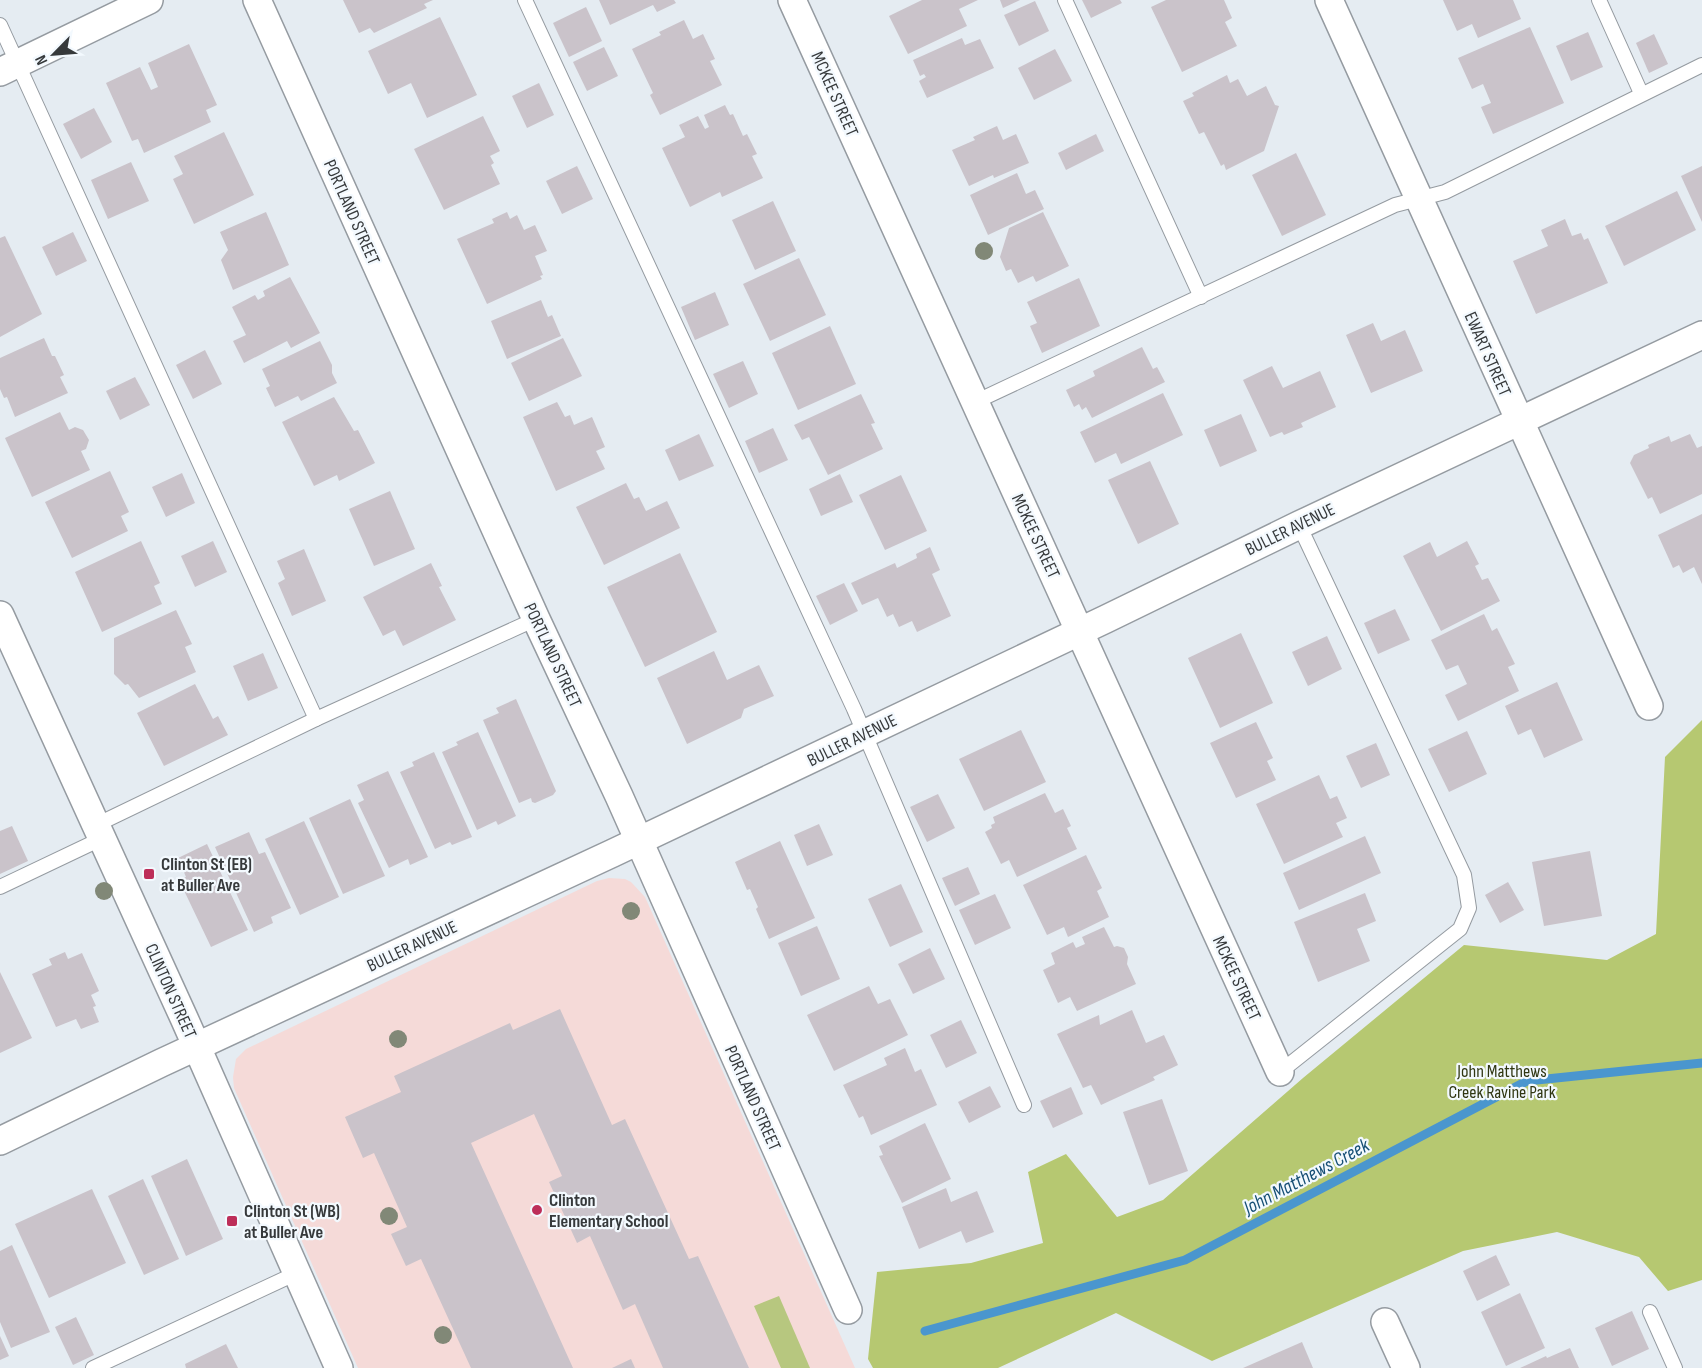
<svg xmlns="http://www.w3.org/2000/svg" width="1702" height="1368" viewBox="0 0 1702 1368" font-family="'Sofia Sans Condensed',sans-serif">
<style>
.education{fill:#f5dad8}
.green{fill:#b7c77f}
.forest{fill:#b6c871}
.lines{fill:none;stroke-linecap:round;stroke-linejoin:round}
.stream{stroke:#4a96ce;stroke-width:9}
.building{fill:#cac3ca}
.lane-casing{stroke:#959ba1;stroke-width:16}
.street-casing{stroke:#959ba1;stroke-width:30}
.lane{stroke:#fff;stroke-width:14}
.street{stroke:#fff;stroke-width:27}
.tree{fill:#818877}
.poi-dot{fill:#bd2e59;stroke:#f3f9fe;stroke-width:2}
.labels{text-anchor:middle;stroke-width:4.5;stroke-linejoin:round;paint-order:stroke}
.street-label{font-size:18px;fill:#36393b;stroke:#f3f9fe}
.poi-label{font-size:18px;font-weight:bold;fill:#36393b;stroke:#f3f9fe;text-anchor:start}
.park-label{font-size:18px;fill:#303712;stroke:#f3f9fe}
.water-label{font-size:20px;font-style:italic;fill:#164f75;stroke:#f3f9fe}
</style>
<rect width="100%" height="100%" fill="#e5ecf2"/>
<polygon class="education" points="609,878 625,879 631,882 645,897 855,1368 358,1368 234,1088 233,1077 236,1059 246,1049 597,881"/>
<polygon class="green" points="779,1296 810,1368 781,1368 754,1306"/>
<polygon class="forest" points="1702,720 1702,1280 1668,1291 1639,1257 1557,1232 1463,1251 1212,1361 1116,1313 998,1368 873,1368 868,1359 877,1272 971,1263 1043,1243 1028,1172 1066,1154 1117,1217 1163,1200 1303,1078 1464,945 1607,960 1656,934 1665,757"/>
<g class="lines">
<polyline class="stream" points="925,1331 1185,1260 1527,1081 1702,1063"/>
</g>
<g class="building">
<polygon points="343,0 433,0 424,4 427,8 374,33 370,28 359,33"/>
<polygon points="599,0 674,0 676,3 657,12 653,5 610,25"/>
<polygon points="922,0 978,0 959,9 967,26 908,54 889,16"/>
<polygon points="1000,0 1020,0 1003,8"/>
<polygon points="1082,0 1120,0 1122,3 1091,18"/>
<polygon points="1166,0 1224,0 1232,18 1225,22 1237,46 1182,72 1151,7"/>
<polygon points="1443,0 1513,0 1521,19 1478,38 1472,24 1457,31"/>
<polygon points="1035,1 1049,31 1019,46 1004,15"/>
<polygon points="586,7 602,41 569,57 553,23"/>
<polygon points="440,17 477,95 427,118 411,83 388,94 368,51"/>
<polygon points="684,20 693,39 703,34 715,59 710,61 722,85 660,115 650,95 653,93 632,49 661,35 659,32"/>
<polygon points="1530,27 1564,103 1493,134 1481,107 1491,103 1483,84 1472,89 1458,58"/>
<polygon points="1588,32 1603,67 1571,81 1556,46"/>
<polygon points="1654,34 1668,64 1649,73 1636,43"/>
<polygon points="962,38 965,45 980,39 994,68 927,98 919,81 926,77 924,74 920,76 913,60"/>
<polygon points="189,44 217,105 206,110 211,122 144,153 138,139 132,141 106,83 140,67 151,90 158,87 148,63"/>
<polygon points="604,47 618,76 587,91 573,62"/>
<polygon points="1055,49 1072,81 1034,100 1018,68"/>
<polygon points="1227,75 1230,83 1238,79 1247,96 1266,86 1275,105 1279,106 1264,151 1226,170 1224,164 1221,166 1204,132 1199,134 1183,101 1194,96 1192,93"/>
<polygon points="539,83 554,115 527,128 512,96"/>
<polygon points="725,105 730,115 733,114 743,136 747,134 757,154 752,156 763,178 722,197 720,192 690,207 662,148 685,137 679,125 698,116 705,129 709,127 704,115"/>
<polygon points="94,108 112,142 81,159 63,124"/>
<polygon points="483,116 500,151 490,156 494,163 491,165 500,184 444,210 414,149"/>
<polygon points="997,126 1003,140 1016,134 1029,163 994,178 993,175 969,186 952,150 975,140 973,137"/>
<polygon points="224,132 254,195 194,224 173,179 183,174 174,156"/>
<polygon points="1096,134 1104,151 1066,170 1058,153"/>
<polygon points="1296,153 1326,215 1282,236 1252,175"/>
<polygon points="131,162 149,201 108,219 91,180"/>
<polygon points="577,166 593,199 562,214 546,181"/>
<polygon points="1702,166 1702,222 1681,176"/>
<polygon points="1017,173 1026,194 1035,190 1044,209 988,235 970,195"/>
<polygon points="1677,191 1696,230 1624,266 1605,226"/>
<polygon points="773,201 796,251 755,270 732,220"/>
<polygon points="266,212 289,265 233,290 221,260 228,250 220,232"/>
<polygon points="507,212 510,219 517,215 524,230 535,225 547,251 535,256 543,275 540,276 542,279 487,304 457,239 494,223 492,219"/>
<polygon points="1043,212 1069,266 1036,282 1033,276 1018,283 1011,269 1006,271 1000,257 1009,228"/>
<polygon points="1565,219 1572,236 1581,233 1584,240 1588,238 1608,283 1536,314 1513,261 1548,246 1541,230"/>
<polygon points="73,232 87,261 56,276 42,247"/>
<polygon points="5,236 42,314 0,337 0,238"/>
<polygon points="799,258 826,315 770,341 743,284"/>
<polygon points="290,277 320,333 291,348 287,341 244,363 233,341 246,335 232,307 255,295 258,300 265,296 263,291"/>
<polygon points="1079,278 1100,326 1042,353 1030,326 1037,323 1027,302"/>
<polygon points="715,292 729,325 695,340 681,307"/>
<polygon points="541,300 548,317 552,315 561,336 507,359 491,321"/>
<polygon points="1373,323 1381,341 1405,330 1423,371 1371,393 1346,335"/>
<polygon points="830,326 856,384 798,410 772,353"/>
<polygon points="44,338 52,356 55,356 64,375 60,377 68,393 15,417 7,397 4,398 0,389 0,358"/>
<polygon points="563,338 582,376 529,401 511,363"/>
<polygon points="320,341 332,365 332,373 337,383 301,401 298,396 275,407 266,388 270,386 262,369"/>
<polygon points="1142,347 1153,369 1157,367 1165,382 1092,418 1086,407 1082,410 1079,404 1074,407 1066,390 1095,376 1093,371"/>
<polygon points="205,350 222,384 193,399 176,365"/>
<polygon points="743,361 758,394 729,408 713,374"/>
<polygon points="1272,366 1283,388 1320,371 1336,407 1301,423 1303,427 1284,435 1282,432 1270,437 1243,380"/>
<polygon points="135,377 150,405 120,420 106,391"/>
<polygon points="1163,393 1183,435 1121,464 1116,453 1095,463 1080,432"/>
<polygon points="861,394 875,423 871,424 883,449 828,475 809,437 802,440 794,425"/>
<polygon points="334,397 354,431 358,430 375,463 339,481 337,475 314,486 282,422"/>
<polygon points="557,402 565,417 570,415 574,425 592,417 605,447 596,451 605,469 556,491 523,417"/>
<polygon points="60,412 69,430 75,427 83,430 89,440 86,449 81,451 90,470 32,497 5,438"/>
<polygon points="1241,414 1257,451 1220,467 1204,430"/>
<polygon points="773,428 788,460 759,473 745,441"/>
<polygon points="699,434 714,466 679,481 665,450"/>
<polygon points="1690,434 1697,448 1702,446 1702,494 1660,514 1652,497 1648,499 1630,463 1634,455 1649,448 1648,445 1669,436 1671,442"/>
<polygon points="1150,461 1179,524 1138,544 1108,480"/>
<polygon points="110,471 129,512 121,516 128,531 72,558 45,502"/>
<polygon points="182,473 195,503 166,517 152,487"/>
<polygon points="840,474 853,502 821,516 809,489"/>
<polygon points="901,475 927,531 885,550 859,495"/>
<polygon points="626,483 634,499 639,497 646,511 667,501 680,528 604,565 576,507"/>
<polygon points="390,491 415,549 374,566 349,509"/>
<polygon points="1702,514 1702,584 1694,567 1683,573 1679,565 1673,568 1658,535"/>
<polygon points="141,541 160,583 154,586 162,604 102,632 75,572"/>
<polygon points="213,541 227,572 195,587 181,556"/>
<polygon points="1467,541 1479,564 1475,566 1482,580 1488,578 1500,601 1441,631 1403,556 1430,542 1437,557"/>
<polygon points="930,547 940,570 932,574 951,616 917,632 912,621 899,627 893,614 887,617 878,598 862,605 851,583 895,563 897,568 917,558 916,554"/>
<polygon points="304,549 326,601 292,616 278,583 285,579 277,561"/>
<polygon points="680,553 717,632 645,667 607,587"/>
<polygon points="431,563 442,586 439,587 456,620 403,646 395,630 383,636 363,597"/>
<polygon points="844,583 858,611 830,625 816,596"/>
<polygon points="1395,609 1410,640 1378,654 1364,623"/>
<polygon points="176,610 192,644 185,647 196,672 139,698 128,684 125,685 114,674 114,638"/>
<polygon points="1484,614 1492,631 1497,628 1515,664 1508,667 1519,691 1458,721 1445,695 1467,684 1458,665 1446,670 1431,640"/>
<polygon points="1241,633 1273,703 1220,728 1188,658"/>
<polygon points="1327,636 1342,669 1308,686 1292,652"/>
<polygon points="714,651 727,680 759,665 774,696 744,709 741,718 687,744 657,678"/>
<polygon points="263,653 278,688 248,701 233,666"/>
<polygon points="1557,682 1583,740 1544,758 1531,729 1518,735 1505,706"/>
<polygon points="195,684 213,719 218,716 228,735 164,766 137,713"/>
<polygon points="516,699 556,791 553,795 535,803 532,802 531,798 519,803 483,720 499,713 496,708"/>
<polygon points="1256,722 1273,758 1267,761 1276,780 1236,798 1210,743"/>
<polygon points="1021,730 1046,782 984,811 959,759"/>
<polygon points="1467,731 1487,774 1449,792 1428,749"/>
<polygon points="478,732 516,816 498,825 496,821 477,830 442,752 458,745 456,742"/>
<polygon points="1376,743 1390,775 1361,788 1346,756"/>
<polygon points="434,752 472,837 452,845 450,842 435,849 400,772 414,766 412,762"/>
<polygon points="388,771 428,857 410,865 408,859 389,868 358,803 364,800 357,785"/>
<polygon points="1319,775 1330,799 1337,796 1347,818 1336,823 1343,837 1284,864 1256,804"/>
<polygon points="1045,793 1055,813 1063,809 1071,826 1067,828 1077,849 1017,877 1009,860 1001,864 985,832 992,828 991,825 995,823 993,817"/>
<polygon points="938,794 955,828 927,842 910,807"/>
<polygon points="350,799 385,876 343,894 309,818"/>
<polygon points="304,821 339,897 300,915 265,839"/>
<polygon points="819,824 833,855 807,866 794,835"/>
<polygon points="12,826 28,861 0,874 0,831"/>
<polygon points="249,832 259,854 265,852 291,908 271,917 273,923 254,932 215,847"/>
<polygon points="1365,836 1381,873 1299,910 1283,873"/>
<polygon points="780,841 815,918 769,939 756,909 758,907 750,889 747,890 735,862"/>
<polygon points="207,844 248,930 211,947 179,880 186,877 178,858"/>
<polygon points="1590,851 1602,916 1544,926 1532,862"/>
<polygon points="1086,855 1102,888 1097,891 1109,917 1068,937 1064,927 1047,935 1023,885"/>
<polygon points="968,867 980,894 955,906 942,878"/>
<polygon points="1508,882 1524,910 1500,923 1485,895"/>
<polygon points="901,884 923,932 890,947 868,899"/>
<polygon points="1365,893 1376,921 1357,929 1370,961 1318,982 1294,922"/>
<polygon points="995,894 1011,928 975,945 959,910"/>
<polygon points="817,926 840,979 801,996 778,943"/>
<polygon points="1104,927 1114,947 1117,946 1124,948 1128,957 1127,964 1136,984 1077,1011 1070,997 1058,1003 1043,970 1055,964 1051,953 1073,942 1076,948 1085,944 1082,937"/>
<polygon points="930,948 945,979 913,994 898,964"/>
<polygon points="65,952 68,959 82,953 99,991 91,995 96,1006 93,1007 99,1022 81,1029 76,1019 56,1027 32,974 52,965 49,959"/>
<polygon points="0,972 32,1038 0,1053"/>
<polygon points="869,986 878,1004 890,999 908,1035 834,1071 807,1015"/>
<polygon points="560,1009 612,1125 625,1119 689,1259 698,1256 749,1368 663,1368 635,1304 623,1310 590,1236 577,1243 549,1182 562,1176 534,1114 471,1143 573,1368 471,1368 421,1259 406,1266 391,1234 407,1227 374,1153 363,1158 345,1117 401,1092 394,1076 510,1023 513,1030"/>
<polygon points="1132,1010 1146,1043 1164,1035 1178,1065 1153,1077 1155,1080 1101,1105 1091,1085 1083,1088 1057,1034 1099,1015 1100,1025"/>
<polygon points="961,1020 977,1053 946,1068 930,1035"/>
<polygon points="905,1048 915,1072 921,1069 937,1105 871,1135 863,1116 859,1118 843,1085 887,1065 884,1058"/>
<polygon points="990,1086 1001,1107 969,1123 958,1102"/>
<polygon points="1071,1087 1083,1114 1053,1128 1040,1101"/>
<polygon points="1162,1099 1188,1171 1149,1185 1123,1112"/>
<polygon points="925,1123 951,1179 902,1203 879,1156 883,1155 879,1146"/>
<polygon points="187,1159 223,1239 186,1256 151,1176"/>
<polygon points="143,1179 179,1259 144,1275 108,1196"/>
<polygon points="946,1188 951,1202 977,1191 994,1232 966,1243 961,1231 919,1249 902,1207"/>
<polygon points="92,1189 126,1263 49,1298 15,1224"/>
<polygon points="12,1245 50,1332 11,1348 0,1322 0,1251"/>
<polygon points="1496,1255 1510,1285 1477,1301 1463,1271"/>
<polygon points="1520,1293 1545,1348 1506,1366 1481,1312"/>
<polygon points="1632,1311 1649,1349 1612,1366 1595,1328"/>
<polygon points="76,1317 94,1355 73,1365 55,1327"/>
<polygon points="0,1336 9,1356 0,1360"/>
<polygon points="1302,1342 1313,1368 1243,1368"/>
<polygon points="226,1344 238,1368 186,1368 185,1364"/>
<polygon points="1570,1348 1579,1368 1520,1368 1546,1356 1547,1358"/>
<polygon points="631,1359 635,1368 612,1368"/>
</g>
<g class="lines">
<defs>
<g id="lane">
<polyline points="525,0 854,709 1024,1105"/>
<polyline points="1065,0 1201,297"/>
<polyline points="1599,0 1641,93"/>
<polyline points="0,25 316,719"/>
<polyline points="975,402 1395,205 1445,192 1702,65"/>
<polyline points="96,825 316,719 536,619"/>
<polyline points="0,887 103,838"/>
<polyline points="1280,1072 1460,929 1469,908 1464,875 1299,525"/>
<polyline points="1650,1312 1675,1368"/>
<polyline points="93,1368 297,1273"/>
</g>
<g id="street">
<polyline points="257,0 536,619 619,796 848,1310"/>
<polyline points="792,0 1280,1072"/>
<polyline points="1329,0 1649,706"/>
<polyline points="0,72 149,0"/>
<polyline points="0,615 184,1018 339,1368"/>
<polyline points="0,1141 161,1063 613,853 1106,619 1299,525 1702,335"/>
<polyline points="1385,1322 1406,1368"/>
</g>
</defs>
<use href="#lane" class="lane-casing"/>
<use href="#street" class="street-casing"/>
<use href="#lane" class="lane"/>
<use href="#street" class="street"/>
</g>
<g class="tree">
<circle cx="984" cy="251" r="9"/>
<circle cx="104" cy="891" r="9"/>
<circle cx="631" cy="911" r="9"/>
<circle cx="398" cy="1039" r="9"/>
<circle cx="389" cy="1216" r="9"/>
<circle cx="443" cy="1335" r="9"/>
</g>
<g class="poi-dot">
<rect x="143" y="868" width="12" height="12" rx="3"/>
<circle cx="537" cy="1210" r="6"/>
<rect x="226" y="1215" width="12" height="12" rx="3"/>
</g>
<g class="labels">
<g class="street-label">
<text transform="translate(835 94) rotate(66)" y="6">MCKEE STREET</text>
<text transform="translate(352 212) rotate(66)" y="6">PORTLAND STREET</text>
<text transform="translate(1488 354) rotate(66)" y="6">EWART STREET</text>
<text transform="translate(1290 529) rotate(-26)" y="6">BULLER AVENUE</text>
<text transform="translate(1036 536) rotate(65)" y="6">MCKEE STREET</text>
<text transform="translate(553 655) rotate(65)" y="6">PORTLAND STREET</text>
<text transform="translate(852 740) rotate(-26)" y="6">BULLER AVENUE</text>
<text transform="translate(412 946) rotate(-25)" y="6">BULLER AVENUE</text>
<text transform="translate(1237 978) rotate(65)" y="6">MCKEE STREET</text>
<text transform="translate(171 991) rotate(66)" y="6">CLINTON STREET</text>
<text transform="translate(753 1098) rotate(66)" y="6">PORTLAND STREET</text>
</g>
<g class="poi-label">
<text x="161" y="870">Clinton St (EB)<tspan x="161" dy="21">at Buller Ave</tspan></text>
<text x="549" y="1206">Clinton<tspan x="549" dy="21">Elementary School</tspan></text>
<text x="244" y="1217">Clinton St (WB)<tspan x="244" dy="21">at Buller Ave</tspan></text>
</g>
<g class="park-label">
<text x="1502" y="1077">John Matthews<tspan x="1502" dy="21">Creek Ravine Park</tspan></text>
</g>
<g class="water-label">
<text transform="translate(1306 1176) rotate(-28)" y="7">John Matthews Creek</text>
</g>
</g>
<g transform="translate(54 54) rotate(245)" stroke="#f3f9fe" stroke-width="4.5" paint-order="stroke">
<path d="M0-4.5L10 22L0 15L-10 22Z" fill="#36393b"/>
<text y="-9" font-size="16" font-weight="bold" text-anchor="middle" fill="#36393b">N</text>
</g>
</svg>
